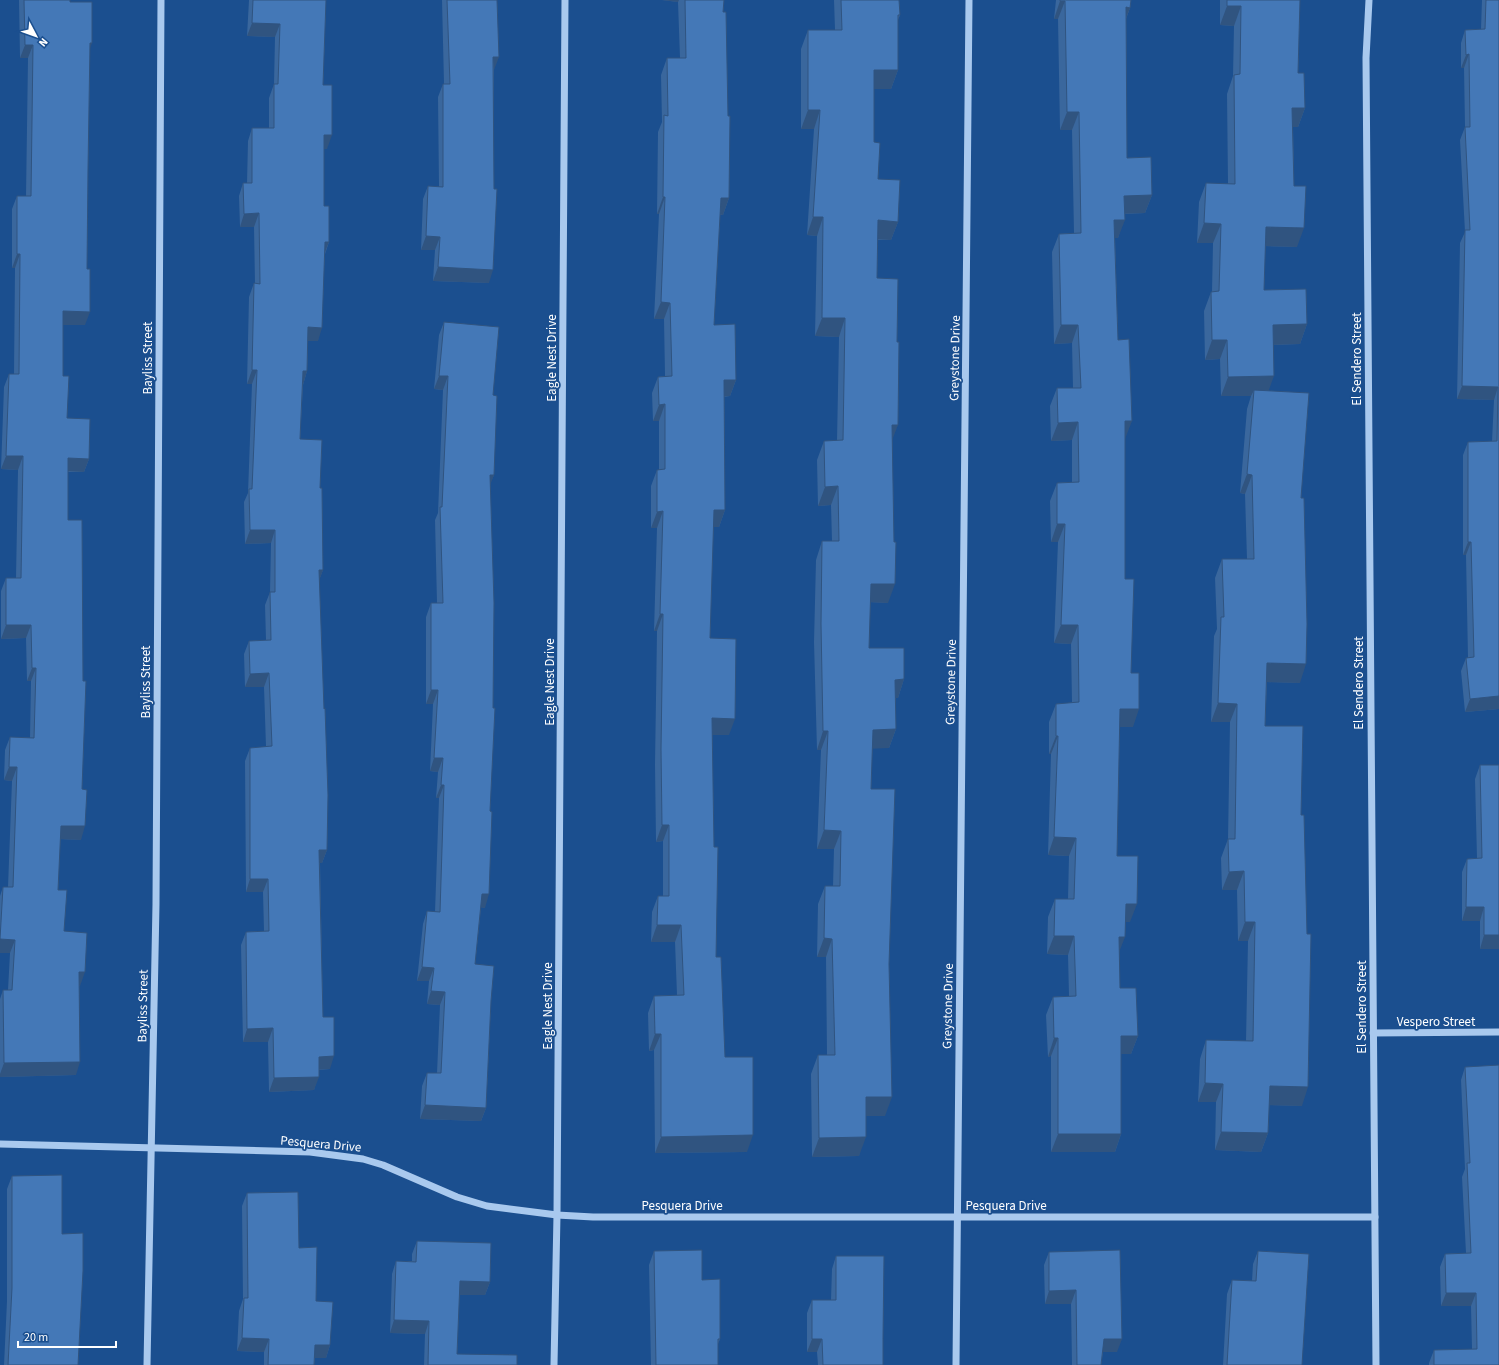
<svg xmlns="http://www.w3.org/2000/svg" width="1499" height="1365" viewBox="0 0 1499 1365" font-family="'Source Sans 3',sans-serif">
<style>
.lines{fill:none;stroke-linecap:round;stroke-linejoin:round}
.minor{stroke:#a9c9ee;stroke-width:7}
.wall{fill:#3a679d}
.shaded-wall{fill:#305480}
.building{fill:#4478b7;stroke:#305480}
.labels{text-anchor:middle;stroke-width:3.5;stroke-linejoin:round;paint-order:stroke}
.street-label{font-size:13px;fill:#fff;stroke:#1b4f8f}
</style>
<rect width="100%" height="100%" fill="#1b4f8f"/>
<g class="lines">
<g class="minor">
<polyline points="1369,0 1366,58 1376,1365"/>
<polyline points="1373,1033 1499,1032"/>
<polyline points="0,1144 310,1152 363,1159 383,1165 457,1197 487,1206 557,1215 593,1217 1375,1217"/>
<polyline points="147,1365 156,904 161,0"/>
<polyline points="554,1365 557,1215 565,0"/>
<polyline points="956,1365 969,0"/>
</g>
</g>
<g class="wall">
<polygon points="19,0 70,0 70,2 90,51 85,325 63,325 63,376 67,418 89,459 84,472 68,472 68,520 81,840 60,839 58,890 64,931 80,986 79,986 76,1075 0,1077 0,999 3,990 8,990 10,953 0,953 0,896 3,887 8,887 12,781 4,780 5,750 10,737 30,738 31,681 27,681 26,638 1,639 1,591 6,578 16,578 18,470 1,469 4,387 9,374 14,374 15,268 12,268 12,209 17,196 26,196 28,58 20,58"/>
<polygon points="249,0 326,0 323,85 327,149 324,149 324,206 329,242 325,254 318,341 308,341 307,371 303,385 300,439 320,488 323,570 319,580 327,850 322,863 320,863 323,1017 330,1069 319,1070 314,1090 269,1092 268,1042 243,1042 241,945 246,932 264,931 263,892 246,892 245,761 250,748 266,747 264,687 245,687 244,654 249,641 266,640 265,605 270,592 271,543 245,544 244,502 248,493 252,384 247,384 249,297 254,283 255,284 254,227 240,227 239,196 243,183 247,183 248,141 252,128 269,128 269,98 274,84 275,37 247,36"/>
<polygon points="442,0 497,0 494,70 489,283 433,281 435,250 421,250 423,199 428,186 439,187 438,97 443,84 444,84"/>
<polygon points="662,0 724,0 723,12 729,198 723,215 720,215 714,325 736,380 730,396 724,397 725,510 719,527 713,527 710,638 729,735 712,735 714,847 716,957 725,1057 747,1152 655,1153 654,1050 649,1051 648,1013 654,996 677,995 675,942 651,942 652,912 658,896 663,896 663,841 656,842 655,765 657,631 654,631 657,528 651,528 651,486 657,470 659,470 659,421 653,421 652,393 658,377 665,376 664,319 654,319 659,214 657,214 658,132 662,122 661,75 667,58 680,58 678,2"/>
<polygon points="834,0 899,0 900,15 898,20 898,70 891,89 874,89 874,142 878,179 898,222 891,240 877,240 877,278 892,439 888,603 870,602 869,648 904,679 898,698 896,698 896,729 889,748 872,748 871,789 889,964 885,1116 866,1116 859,1156 812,1157 811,1074 818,1055 827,1055 826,957 817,957 818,904 825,886 833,886 834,849 817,849 821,750 817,750 814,642 816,560 822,541 832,541 831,505 818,506 817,460 824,441 837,441 839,337 815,336 817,236 807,235 814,129 801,129 801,49 808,30 835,30"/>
<polygon points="1056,0 1131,0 1130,8 1126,19 1127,158 1152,195 1145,213 1125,214 1118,238 1115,238 1118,340 1125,439 1125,579 1131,673 1133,727 1119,727 1117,856 1130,922 1125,922 1119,953 1120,988 1138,1036 1131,1054 1121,1054 1121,1134 1115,1152 1051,1152 1051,1056 1048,1057 1046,1015 1053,997 1069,996 1068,955 1047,954 1048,917 1055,899 1068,899 1069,856 1048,855 1051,754 1049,754 1049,722 1056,704 1072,703 1071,644 1054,643 1058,542 1051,542 1050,501 1057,483 1072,482 1072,440 1051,441 1050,406 1057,388 1073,388 1072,343 1054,344 1052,252 1059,234 1074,233 1072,130 1060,130 1058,19 1054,19"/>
<polygon points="1220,0 1300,0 1298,73 1305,108 1298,127 1293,127 1294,186 1297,247 1265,246 1264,290 1307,324 1300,344 1273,345 1268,391 1301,498 1300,683 1267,682 1265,726 1301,815 1302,1106 1269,1105 1268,1133 1261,1152 1215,1150 1216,1102 1198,1102 1200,1059 1206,1040 1246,1041 1248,941 1238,941 1237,890 1222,890 1221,858 1228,839 1230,722 1211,722 1214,636 1217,629 1215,578 1222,559 1247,559 1245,494 1240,493 1247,409 1251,396 1221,396 1220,359 1205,360 1204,311 1211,292 1212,292 1213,243 1197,243 1199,202 1206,183 1228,184 1227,94 1233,76 1234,26 1220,25"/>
<polygon points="1482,0 1499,0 1499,709 1465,712 1461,671 1466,658 1468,658 1466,555 1463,555 1463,455 1468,442 1492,441 1494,400 1457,399 1460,243 1465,232 1460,140 1465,127 1464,68 1461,68 1461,43 1465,30 1481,29"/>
<polygon points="444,322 493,395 494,475 490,483 485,908 481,907 475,964 491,1001 486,1108 481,1121 420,1119 422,1086 427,1073 437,1073 440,1005 427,1004 429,981 417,981 423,924 427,911 435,912 439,798 436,798 438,772 430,771 433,704 426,704 426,617 431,603 437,603 435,520 438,513 443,390 434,389 439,335"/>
<polygon points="1480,765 1499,949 1480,949 1480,921 1462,921 1462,872 1467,859 1477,858 1475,779"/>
<polygon points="1465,1067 1499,1365 1429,1365 1429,1363 1434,1350 1472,1349 1471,1306 1441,1306 1440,1267 1445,1254 1466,1253 1462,1177 1465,1169 1461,1080"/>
<polygon points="12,1176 62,1234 78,1365 4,1365 7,1301 7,1189"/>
<polygon points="247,1193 299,1248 330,1345 326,1358 315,1358 314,1365 264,1365 264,1352 237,1351 239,1311 243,1299 242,1206"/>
<polygon points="417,1241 490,1282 485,1295 459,1295 457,1354 517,1365 424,1365 425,1334 390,1333 392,1274 396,1261 412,1261 412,1254"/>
<polygon points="654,1251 702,1280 720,1339 718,1344 718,1365 651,1365 649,1265"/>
<polygon points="1258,1251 1302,1365 1223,1365 1227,1294 1232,1280 1252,1281 1253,1264"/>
<polygon points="1049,1252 1117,1352 1103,1352 1101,1365 1072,1365 1071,1304 1045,1304 1044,1265"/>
<polygon points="836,1256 883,1339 883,1365 818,1365 817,1352 807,1352 807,1313 812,1300 831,1300 832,1269"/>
</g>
<g class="shaded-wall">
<polygon points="662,0 679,0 678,2"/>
<polygon points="1060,1 1065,1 1058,19 1054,19"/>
<polygon points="1227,6 1241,6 1234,26 1220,25"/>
<polygon points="1126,7 1130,8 1123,26"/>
<polygon points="252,23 280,24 275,37 247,36"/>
<polygon points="90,43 92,43 87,57"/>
<polygon points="25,45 33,45 28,58 20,58"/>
<polygon points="1469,54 1464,68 1461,68 1466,55"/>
<polygon points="493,57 499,57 494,70"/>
<polygon points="874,70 898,70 891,89 867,89"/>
<polygon points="1292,108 1305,108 1298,127 1285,127"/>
<polygon points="808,110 820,110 814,129 801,129"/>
<polygon points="1067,112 1079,112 1072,130 1060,130"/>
<polygon points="324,135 332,135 327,149 319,149"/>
<polygon points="1152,195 1145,213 1118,214 1124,196"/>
<polygon points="663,197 665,197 659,214 657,214"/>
<polygon points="721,198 729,198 723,215 715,214"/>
<polygon points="259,213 254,227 240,227 244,214"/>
<polygon points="813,217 823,217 817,236 807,235"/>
<polygon points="878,220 898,222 891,240 871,239"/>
<polygon points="1114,220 1125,220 1118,238 1108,238"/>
<polygon points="1204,223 1221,224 1213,243 1197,243"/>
<polygon points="1266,227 1304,228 1297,247 1259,246"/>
<polygon points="426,236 440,237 435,250 421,250"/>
<polygon points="325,242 329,242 324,255"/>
<polygon points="17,254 20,254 15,268 12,268"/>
<polygon points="438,267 493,270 489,283 433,281"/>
<polygon points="661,302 670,303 664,319 654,319"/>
<polygon points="63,311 90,312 85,325 59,325"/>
<polygon points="822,318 845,318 839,337 815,336"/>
<polygon points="1307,324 1300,344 1266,345 1273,325"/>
<polygon points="1061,325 1078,325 1072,343 1054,344"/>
<polygon points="308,327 322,328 318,341 303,341"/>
<polygon points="1212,340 1227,340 1220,359 1205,360"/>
<polygon points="252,370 257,370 252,384 247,384"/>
<polygon points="303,371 307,371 303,385"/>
<polygon points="439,376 448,376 443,390 434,389"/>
<polygon points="1274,376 1267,395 1254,390 1251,396 1221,396 1228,377"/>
<polygon points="724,380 736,380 730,396 718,397"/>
<polygon points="1462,386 1498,387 1494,400 1457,399"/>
<polygon points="665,404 659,421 653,421 659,405"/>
<polygon points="1125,421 1132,421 1125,439"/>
<polygon points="1078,422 1072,440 1051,441 1058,423"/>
<polygon points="892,425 898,425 891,443"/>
<polygon points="6,456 23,456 18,470 1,469"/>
<polygon points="68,458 89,459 84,472 63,471"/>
<polygon points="1247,474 1252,475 1245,494 1240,493"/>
<polygon points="490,475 494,475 489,488"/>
<polygon points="838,486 831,505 818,506 825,487"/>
<polygon points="714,510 725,510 719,527 708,527"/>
<polygon points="663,511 657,528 651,528 657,512"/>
<polygon points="1057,524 1065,524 1058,542 1051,542"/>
<polygon points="250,530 275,530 271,543 245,544"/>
<polygon points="1468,542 1471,542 1466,555 1463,555"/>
<polygon points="319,570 323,570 318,584"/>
<polygon points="871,584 895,584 888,603 864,602"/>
<polygon points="660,614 663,614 657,631 654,631"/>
<polygon points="6,625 31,625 26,638 1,639"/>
<polygon points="1061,625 1078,625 1071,644 1054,643"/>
<polygon points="1267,663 1306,664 1300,683 1261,682"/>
<polygon points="32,668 36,668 31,681 27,681"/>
<polygon points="269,673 264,687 245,687 250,674"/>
<polygon points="904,679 898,698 888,698 895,680"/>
<polygon points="431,690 438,690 433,704 426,704"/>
<polygon points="1499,696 1499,709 1465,712 1470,699"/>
<polygon points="1218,703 1237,704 1230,722 1211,722"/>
<polygon points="1120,709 1139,709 1133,727 1113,727"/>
<polygon points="712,718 735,719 729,735 706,735"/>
<polygon points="896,729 889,748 866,749 873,730"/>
<polygon points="823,731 828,731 821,750 817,750"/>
<polygon points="1056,736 1058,736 1051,754 1049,754"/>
<polygon points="434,758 443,758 438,772 430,771"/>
<polygon points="9,767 17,767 12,781 4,780"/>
<polygon points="441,785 444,785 439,798 436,798"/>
<polygon points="662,825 669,825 663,841 656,842"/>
<polygon points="61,826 85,826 81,840 56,839"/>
<polygon points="824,830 841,831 834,849 817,849"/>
<polygon points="1054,837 1076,838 1069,856 1048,855"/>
<polygon points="319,850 327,850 322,863 314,863"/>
<polygon points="1244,871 1237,890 1222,890 1229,872"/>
<polygon points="250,879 268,879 263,892 246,892"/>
<polygon points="482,894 489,894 485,908 477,907"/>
<polygon points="1126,904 1137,904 1130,922 1119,922"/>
<polygon points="1466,907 1484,907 1480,921 1462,921"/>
<polygon points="1245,922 1255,922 1248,941 1238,941"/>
<polygon points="657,925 681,925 675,942 651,942"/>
<polygon points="1484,935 1499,935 1499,949 1480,949"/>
<polygon points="1054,936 1074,936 1068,955 1047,954"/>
<polygon points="1119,937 1125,937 1118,955"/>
<polygon points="824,938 832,939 826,957 817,957"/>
<polygon points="0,939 15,940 10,953 0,953"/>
<polygon points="422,967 434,968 429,981 417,981"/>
<polygon points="79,972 85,972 80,986 74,985"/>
<polygon points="431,991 445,992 440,1005 427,1004"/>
<polygon points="273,1028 268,1042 243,1042 247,1029"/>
<polygon points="655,1034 661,1034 654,1050 649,1051"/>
<polygon points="1121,1036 1138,1036 1131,1054 1115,1054"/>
<polygon points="1054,1038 1058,1038 1051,1056 1048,1057"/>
<polygon points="334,1056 330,1069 314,1070 319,1057"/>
<polygon points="80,1062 76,1075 0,1077 0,1074 4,1063"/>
<polygon points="319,1077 314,1090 269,1092 274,1078"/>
<polygon points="1205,1083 1223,1084 1216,1102 1198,1102"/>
<polygon points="1270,1086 1308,1087 1302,1106 1263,1105"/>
<polygon points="866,1097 892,1097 885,1116 859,1116"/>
<polygon points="425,1105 486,1108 481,1121 420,1119"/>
<polygon points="1221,1132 1268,1133 1261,1152 1215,1150"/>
<polygon points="1058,1134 1121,1134 1115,1152 1051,1152"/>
<polygon points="753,1135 747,1152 655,1153 661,1137"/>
<polygon points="866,1137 859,1156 812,1157 819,1138"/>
<polygon points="460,1281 490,1282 485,1295 455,1295"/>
<polygon points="1076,1290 1071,1304 1045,1304 1049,1291"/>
<polygon points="1446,1293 1476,1293 1471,1306 1441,1306"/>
<polygon points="394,1320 429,1321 425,1334 390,1333"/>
<polygon points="242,1338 269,1339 264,1352 237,1351"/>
<polygon points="812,1339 822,1339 817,1352 807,1352"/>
<polygon points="1104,1339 1122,1339 1117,1352 1099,1352"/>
<polygon points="315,1345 330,1345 326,1358 310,1358"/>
</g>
<g class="building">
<polygon points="24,0 70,0 70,2 92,2 92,43 90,43 88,169 87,269 90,269 90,312 63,311 63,376 69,376 67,418 90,419 89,459 68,458 68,520 82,520 83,681 86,681 82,789 87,790 85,826 61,826 58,890 67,890 64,931 87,933 85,972 79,972 80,1062 4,1063 3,990 12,990 15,940 0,939 3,887 13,887 17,767 9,767 10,737 34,738 36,668 32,668 31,625 6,625 6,578 21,578 23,456 6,456 9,374 19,374 20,254 17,254 17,196 31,196 33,45 25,45"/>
<polygon points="253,0 326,0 323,85 332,85 332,135 324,135 324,206 329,206 329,242 325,242 322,328 308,327 307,371 303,371 300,439 322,440 320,488 322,488 323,570 319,570 324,709 325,708 328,795 327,850 319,850 323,1017 334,1017 334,1056 319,1057 319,1077 274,1078 273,1028 247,1029 246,932 269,931 268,879 250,879 250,748 272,746 269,673 250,674 249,641 271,640 270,592 275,592 275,530 250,530 249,489 252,489 257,370 252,370 254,283 260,284 259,213 244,214 243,183 252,183 252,128 274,128 274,84 278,84 280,24 252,23"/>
<polygon points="447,0 497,0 499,57 493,57 494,189 497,189 493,270 438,267 440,237 426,236 428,186 443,187 443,84 450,84"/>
<polygon points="685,0 724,0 723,12 726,12 728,116 730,116 729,198 721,198 714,325 735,324 736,380 724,380 725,510 714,510 710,638 736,639 735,719 712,718 714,847 718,847 716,957 721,957 725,1057 753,1057 753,1135 661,1137 661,1034 655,1034 654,996 684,995 681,925 657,925 658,896 669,896 669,825 662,825 661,749 663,614 660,614 663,511 657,512 657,470 665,469 665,404 659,405 658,377 672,376 670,303 661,302 665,197 663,197 664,115 668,116 667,58 686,58"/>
<polygon points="841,0 899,0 900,15 898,15 898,70 874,70 874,142 880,143 878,179 900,180 898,222 878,220 877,278 898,279 897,342 899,342 898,425 892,425 894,542 896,542 895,584 871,584 869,648 904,648 904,679 895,680 896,729 873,730 871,789 895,789 889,964 892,1097 866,1097 866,1137 819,1138 818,1055 835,1055 832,939 824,938 825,886 840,886 841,831 824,830 828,731 823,731 821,624 822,541 839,541 838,486 825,487 824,441 843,440 845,318 822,318 823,217 813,217 820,110 808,110 808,30 842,30"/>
<polygon points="1060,0 1131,0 1130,8 1126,7 1127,158 1151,157 1152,195 1124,196 1125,220 1114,220 1118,340 1129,339 1132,421 1125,421 1125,579 1134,579 1131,673 1139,673 1139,709 1120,709 1117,856 1138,856 1137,904 1126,904 1125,937 1119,937 1120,988 1136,988 1138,1036 1121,1036 1121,1134 1058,1134 1058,1038 1054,1038 1053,997 1076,996 1074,936 1054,936 1055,899 1074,899 1076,838 1054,837 1058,736 1056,736 1056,704 1079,702 1078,625 1061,625 1065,524 1057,524 1057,483 1079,482 1078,422 1058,423 1057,388 1081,388 1078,325 1061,325 1059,234 1081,233 1079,112 1067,112 1065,1 1060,1"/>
<polygon points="1227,0 1300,0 1298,73 1304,73 1305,108 1292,108 1294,186 1306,186 1304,228 1266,227 1264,290 1306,289 1307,324 1273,325 1274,376 1228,377 1227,340 1212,340 1211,292 1219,291 1221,224 1204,223 1206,183 1235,184 1234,75 1240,74 1241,6 1227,6"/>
<polygon points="1486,0 1499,0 1499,696 1470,699 1466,658 1474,657 1471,542 1468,542 1468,442 1497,441 1498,387 1462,386 1465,230 1470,230 1465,127 1470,127 1469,54 1466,55 1465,30 1485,29"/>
<polygon points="444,322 499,327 493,395 497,396 494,475 490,475 494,603 493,708 495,708 490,811 492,812 489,894 482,894 475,964 494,966 491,1001 486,1108 425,1105 427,1073 441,1073 445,992 431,991 434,968 422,967 427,911 440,912 444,785 441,785 443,758 434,758 438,690 431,690 431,603 443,603 440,507 442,507 448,376 439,376"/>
<polygon points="1254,390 1309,393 1301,498 1304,498 1307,624 1306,664 1267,663 1265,726 1303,726 1301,815 1304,815 1307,934 1311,934 1308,1087 1270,1086 1268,1133 1221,1132 1223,1084 1205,1083 1206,1040 1253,1041 1255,922 1245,922 1244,871 1229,872 1228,839 1235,839 1237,704 1218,703 1221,617 1224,617 1222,559 1254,559 1252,475 1247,474"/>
<polygon points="1480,765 1499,765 1499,935 1484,935 1484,907 1466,907 1467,859 1482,858"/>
<polygon points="1499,1065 1499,1365 1434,1365 1434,1350 1477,1349 1476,1293 1446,1293 1445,1254 1471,1253 1467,1163 1470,1163 1465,1067"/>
<polygon points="62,1175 62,1234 83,1233 83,1271 78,1365 8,1365 12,1288 12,1176"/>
<polygon points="298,1192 299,1248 317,1247 316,1301 333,1302 330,1345 315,1345 314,1365 268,1365 269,1339 242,1338 244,1298 248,1298 247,1193"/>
<polygon points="417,1241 491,1243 490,1282 460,1281 457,1354 517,1355 517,1365 428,1365 429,1321 394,1320 396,1261 416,1262"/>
<polygon points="702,1250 702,1280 720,1279 720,1339 718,1339 718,1365 656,1365 654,1251"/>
<polygon points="1120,1250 1122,1339 1104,1339 1101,1365 1077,1365 1076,1290 1049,1291 1049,1252"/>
<polygon points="1258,1251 1309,1254 1302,1365 1227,1365 1232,1280 1256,1281"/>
<polygon points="836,1256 884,1256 883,1339 883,1365 823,1365 822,1339 812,1339 812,1300 836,1300"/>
</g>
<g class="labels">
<g class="street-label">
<text transform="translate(147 358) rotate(-90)" y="5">Bayliss Street</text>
<text transform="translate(551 358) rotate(-90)" y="5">Eagle Nest Drive</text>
<text transform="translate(954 358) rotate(-89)" y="5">Greystone Drive</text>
<text transform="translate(1356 359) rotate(-90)" y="5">El Sendero Street</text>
<text transform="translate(145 682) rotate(-90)" y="5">Bayliss Street</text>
<text transform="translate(549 682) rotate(-90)" y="5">Eagle Nest Drive</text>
<text transform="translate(950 682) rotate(-89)" y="5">Greystone Drive</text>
<text transform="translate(1358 683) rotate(-90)" y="5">El Sendero Street</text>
<text transform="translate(142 1006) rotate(-89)" y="5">Bayliss Street</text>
<text transform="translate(547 1006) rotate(-90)" y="5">Eagle Nest Drive</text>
<text transform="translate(947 1006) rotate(-89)" y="5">Greystone Drive</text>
<text transform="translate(1361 1007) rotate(-90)" y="5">El Sendero Street</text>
<text x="1436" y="1026">Vespero Street</text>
<text transform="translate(321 1143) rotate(5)" y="5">Pesquera Drive</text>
<text x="682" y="1210">Pesquera Drive</text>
<text x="1006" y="1210">Pesquera Drive</text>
</g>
</g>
<g transform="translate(36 36) rotate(131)" stroke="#1b4f8f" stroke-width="3" paint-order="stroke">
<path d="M0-3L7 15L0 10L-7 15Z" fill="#ffffff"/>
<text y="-6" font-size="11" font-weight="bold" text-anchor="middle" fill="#ffffff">N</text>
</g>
<path d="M18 1341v6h98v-6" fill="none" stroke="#ffffff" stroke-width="2"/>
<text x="24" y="1341" font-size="12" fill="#ffffff" stroke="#1b4f8f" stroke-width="3" paint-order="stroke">20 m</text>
</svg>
